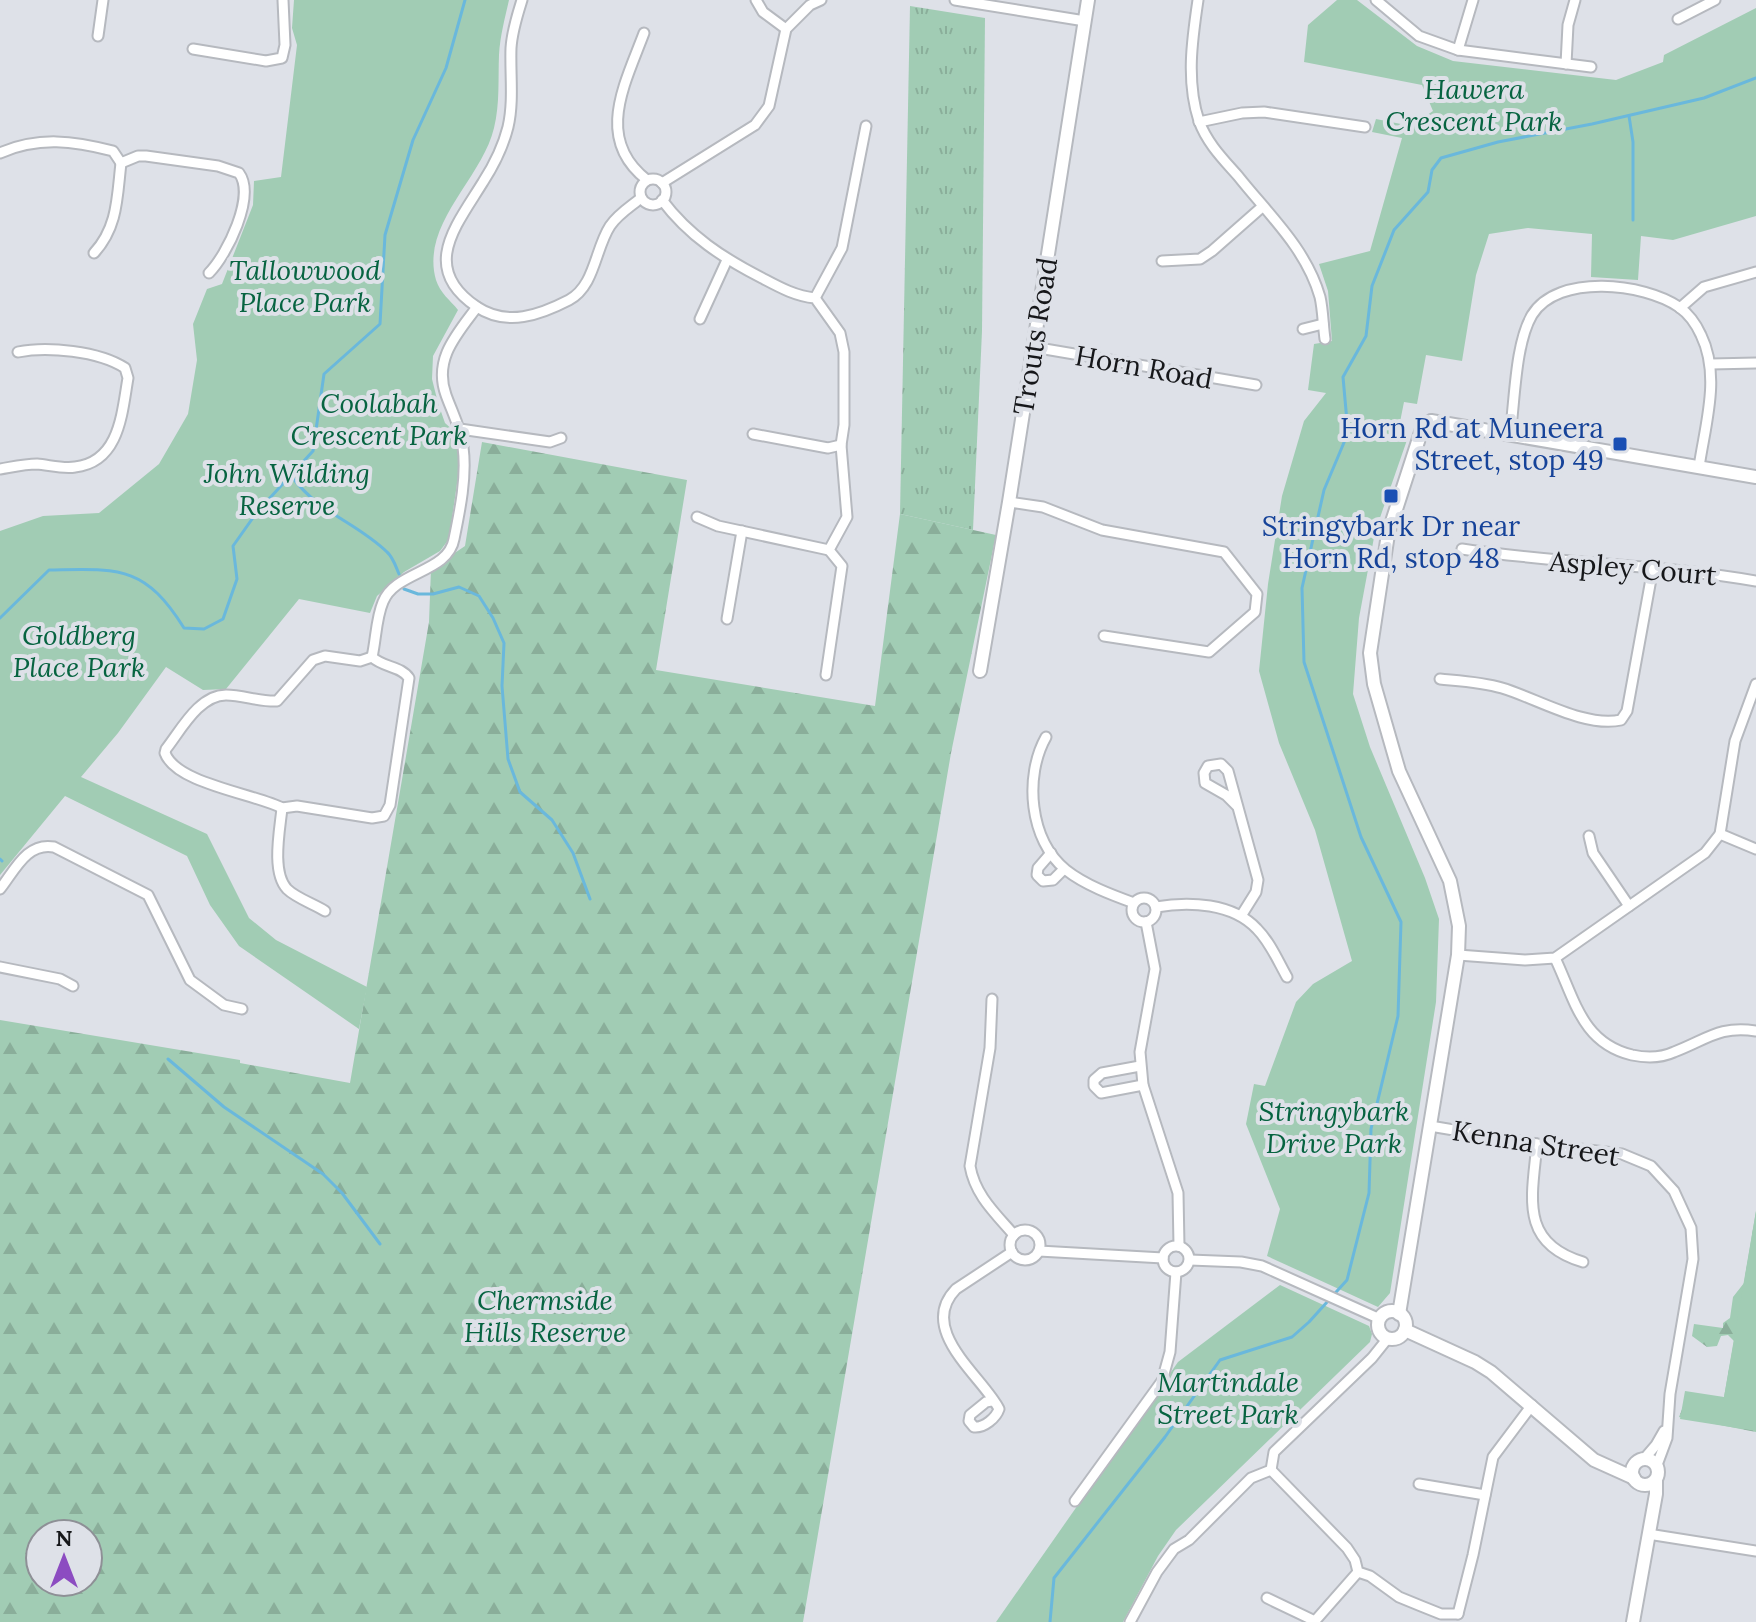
<svg xmlns="http://www.w3.org/2000/svg" width="1756" height="1622" viewBox="0 0 1756 1622" font-family="Lora,serif">
<style>
.grass{fill:url(#grass-tufts)}
.forest{fill:url(#forest-firs);fill-rule:evenodd}
.green{fill:#a1ccb4}
.lines{fill:none;stroke-linecap:round;stroke-linejoin:round}
.stream{stroke:#6ab8dc;stroke-width:3}
.minor-casing{stroke:#b6b9bf;stroke-width:13}
.tertiary-casing{stroke:#b6b9bf;stroke-width:16}
.minor{stroke:#fff;stroke-width:9}
.tertiary{stroke:#fff;stroke-width:12}
.transit-dot{fill:#1a4fb4;stroke:#dee1e8;stroke-width:3}
.labels{text-anchor:middle;stroke-width:8;stroke-linejoin:round;paint-order:stroke}
.park-label{font-size:28px;font-style:italic;fill:#076441;stroke:#dee1e8}
.street-label{font-size:28px;fill:#16171a;stroke:#dee1e8}
.transit-label{font-size:28px;fill:#164399;stroke:#dee1e8;text-anchor:end}
</style>
<defs>
<pattern id="grass-tufts" width="24" height="20" patternUnits="userSpaceOnUse" patternTransform="scale(2)"><rect width="24" height="20" fill="#a1ccb4"/><path d="M3 7l-1-3M5 7V3M7 7l1-3M15 17l-1-3M17 17v-4M19 17l1-3" fill="none" stroke="#8aae9a"/></pattern>
<pattern id="forest-firs" width="22" height="20" patternUnits="userSpaceOnUse" patternTransform="scale(2)"><rect width="22" height="20" fill="#a1ccb4"/><path d="M5 1l3.5 6h-7zM16 11l3.5 6h-7z" fill="#8aae9a"/></pattern>
</defs>
<rect width="100%" height="100%" fill="#dee1e8"/>
<polygon class="grass" points="910,6 985,18 982,331 973,530 900,514"/>
<g class="forest">
<path d="M482,442L687,480L656,670L875,706L900,514L996,535L951,753L803,1622H0V1020L240,1060V1063L350,1083L429,622L431,569L465,546ZM40,1534H88V1582H40Z"/>
<polygon points="1756,1211 1756,1432 1679,1417 1685,1402 1724,1397 1734,1341 1728,1335 1721,1336 1717,1346 1707,1347 1692,1336 1694,1324 1723,1328 1723,1323 1730,1318 1733,1297 1744,1283"/>
</g>
<g class="green">
<path d="M294,0H509C505,18 500,36 499,55C498,79 500,104 494,128C482,179 420,224 436,280C440,293 450,300 458,310L433,356L432,379L438,403L445,423L455,432L461,456L449,539L440,551L404,572L377,596L370,613L299,599L226,689L203,690L166,667L118,733L81,777L207,834L249,918L276,940L367,987L359,1029L239,946L210,905L187,856L65,796L0,875V531L43,516L99,513L159,464L188,414L197,360L193,324L207,289L222,284L253,205L254,181L281,177L297,45L292,28Z"/>
<polygon points="1337,0 1357,0 1417,46 1453,61 1616,80 1663,62 1664,55 1756,8 1756,216 1673,240 1641,236 1638,280 1591,277 1592,234 1528,228 1489,234 1476,275 1462,361 1426,355 1417,404 1404,402 1400,422 1395,422 1395,427 1406,434 1407,440 1375,532 1359,618 1353,694 1370,747 1425,878 1439,919 1436,1002 1390,1293 1378,1307 1267,1256 1280,1209 1246,1124 1254,1084 1265,1086 1296,1002 1313,984 1352,961 1315,830 1279,743 1259,671 1268,584 1282,496 1304,421 1326,393 1308,390 1314,344 1332,341 1328,291 1319,264 1370,251 1402,138 1372,132 1376,119 1411,126 1433,111 1422,85 1304,62 1308,25"/>
<polygon points="1756,1211 1756,1431 1680,1419 1685,1391 1724,1397"/>
<polygon points="1280,1285 1369,1326 1372,1334 1370,1342 1176,1530 1158,1556 1123,1622 996,1622 1178,1362"/>
</g>
<g class="lines">
<g class="stream">
<polyline points="1629,116 1633,142 1633,220"/>
<path d="M292,477C320,514 356,522 387,552C393,557 396,567 399,574"/>
<polyline points="404,589 418,594 433,594 459,587 479,596 493,618 504,643 502,686 508,759 520,792 552,820 573,853 590,899"/>
<path d="M0,618L49,570C118,569 144,564 184,628L204,629L223,619L237,579L233,546L257,512L313,451L324,374L380,324L385,235L413,140L446,68L465,0"/>
<polyline points="0,859 2,861"/>
<polyline points="168,1059 224,1107 323,1174 342,1193 380,1244"/>
<polyline points="1050,1622 1054,1578 1165,1437 1220,1360 1292,1337 1309,1322 1347,1280 1369,1193 1371,1129 1398,1016 1401,922 1361,837 1304,662 1302,588 1324,490 1348,433 1343,377 1366,336 1372,286 1394,230 1428,192 1432,170 1441,158 1498,142 1592,124 1704,98 1756,78"/>
</g>
<defs>
<g id="minor">
<path d="M522,0C517,16 512,31 511,48C510,74 514,101 508,127C503,147 494,165 483,182C456,226 419,268 477,307C507,327 540,315 569,300C595,286 595,249 610,226C618,214 630,207 641,198"/>
<polyline points="756,0 763,12 786,29"/>
<polyline points="955,0 1085,21"/>
<path d="M1198,0C1192,40 1186,82 1199,121C1207,143 1223,159 1238,176C1268,214 1306,248 1320,297C1323,310 1323,325 1325,339"/>
<polyline points="1376,0 1419,36 1458,50 1591,67"/>
<polyline points="1678,19 1715,0"/>
<path d="M644,33C625,84 594,139 647,180"/>
<polyline points="98,36 103,0"/>
<polyline points="193,49 266,61 282,58 285,45 283,0"/>
<polyline points="1458,50 1473,0"/>
<polyline points="1566,64 1568,25 1575,0"/>
<polyline points="1199,122 1242,113 1264,112 1365,127"/>
<path d="M0,153C39,136 74,141 113,151L121,163L138,156H146L218,166L239,173C256,196 227,255 209,273"/>
<circle cx="653" cy="192" r="13"/>
<polyline points="662,183 755,125 769,106 786,29 810,5 821,0"/>
<path d="M662,200C689,236 723,258 762,278C779,287 795,296 815,298L840,333L844,352V425L841,445L847,517L829,550L842,566L826,675"/>
<path d="M94,253C118,227 117,197 121,163"/>
<polyline points="1162,261 1200,259 1212,251 1262,207"/>
<polyline points="815,298 842,248 866,126"/>
<polyline points="1680,308 1704,287 1756,272"/>
<polyline points="700,319 727,260"/>
<polyline points="1303,329 1323,324"/>
<polyline points="1033,347 1256,385"/>
<polyline points="1711,364 1756,363"/>
<polyline points="460,429 550,442 561,438"/>
<polyline points="753,434 828,448 841,445"/>
<path d="M1510,435C1515,400 1515,344 1532,315C1558,273 1644,283 1679,307C1689,314 1696,324 1701,335C1721,376 1705,425 1699,467"/>
<path d="M0,469C12,467 25,464 37,464C49,465 63,469 75,467C120,462 122,412 128,378L125,368C99,351 47,346 18,352"/>
<polyline points="1009,502 1043,507 1102,530 1224,552 1257,594 1255,612 1209,652 1104,636"/>
<polyline points="697,517 718,526 829,550"/>
<path d="M1462,549C1560,564 1659,564 1756,581"/>
<polyline points="727,619 742,531"/>
<path d="M325,656L360,661L372,657C384,668 401,666 409,678L390,805L384,816L372,818L297,806L282,808C256,794 176,784 165,753L166,749C181,730 199,695 226,695C243,695 260,702 277,701L313,660Z"/>
<path d="M372,657C376,640 376,618 383,602C395,571 448,573 454,539C460,510 467,476 463,447C461,428 452,412 446,395C433,359 457,334 477,307"/>
<path d="M1440,679C1461,681 1482,682 1502,688C1536,698 1585,728 1621,720L1627,711L1653,568"/>
<path d="M1046,737C1024,776 1029,840 1066,870C1085,885 1112,895 1134,903"/>
<polyline points="1237,806 1226,795 1205,783 1204,773 1208,766 1221,764 1228,771 1258,880 1256,892 1241,916"/>
<path d="M282,808C280,829 271,872 287,889C296,898 314,904 325,911"/>
<polyline points="1720,834 1756,849"/>
<polyline points="1589,836 1593,853 1629,906"/>
<polyline points="1051,853 1038,868 1037,875 1043,881 1053,880 1064,869"/>
<path d="M0,889C15,870 27,842 54,847L148,895L190,980L224,1005L242,1009"/>
<circle cx="1144" cy="910" r="12"/>
<path d="M1156,907C1189,901 1233,903 1257,929C1270,942 1278,961 1287,977"/>
<polyline points="1146,922 1155,969 1140,1052 1143,1085 1178,1193 1179,1246"/>
<polyline points="1458,955 1525,960 1555,958 1705,853 1720,834 1735,741 1756,684"/>
<path d="M1555,958C1575,1000 1582,1043 1632,1055C1646,1058 1661,1058 1674,1052C1706,1040 1720,1025 1756,1031"/>
<polyline points="0,967 60,979 73,986"/>
<path d="M992,999L990,1048L970,1166C975,1195 995,1213 1014,1235"/>
<polyline points="1140,1066 1102,1073 1094,1080 1094,1086 1101,1093 1143,1085"/>
<polyline points="1430,1126 1537,1144 1622,1154 1651,1166 1674,1191 1691,1228 1693,1259 1670,1394 1667,1438 1657,1465"/>
<path d="M1537,1144C1532,1197 1519,1243 1583,1262"/>
<circle cx="1025" cy="1245" r="15"/>
<circle cx="1176" cy="1259" r="13"/>
<polyline points="1039,1251 1163,1258"/>
<polyline points="1190,1260 1241,1262 1262,1266 1380,1319"/>
<path d="M991,1401L986,1402L970,1415L969,1421L974,1427C984,1428 996,1418 999,1409C983,1377 916,1330 956,1289L1012,1252"/>
<polyline points="1644,1459 1656,1445 1664,1431"/>
<polyline points="1271,1470 1347,1548 1355,1560 1358,1572 1370,1576 1399,1597 1421,1606 1441,1614 1458,1614"/>
<polyline points="1419,1484 1485,1495"/>
<polyline points="1075,1501 1162,1381 1170,1352 1176,1272"/>
<polyline points="1648,1534 1756,1551"/>
<polyline points="1267,1598 1315,1621"/>
<polyline points="1458,1614 1473,1555 1493,1457 1532,1405"/>
<polyline points="1130,1622 1157,1572 1174,1549 1189,1540 1251,1478 1271,1470 1274,1452 1372,1358 1388,1338"/>
<polyline points="1314,1622 1358,1572"/>
</g>
<g id="tertiary">
<polyline points="980,671 1009,502 1088,0"/>
<circle cx="1392" cy="1325" r="14"/>
<polyline points="1399,1314 1458,955 1459,926 1450,881 1399,771 1374,684 1370,653 1388,534 1423,426 1431,421 1756,477"/>
<polyline points="1405,1330 1475,1362 1491,1372 1594,1460 1634,1478"/>
<circle cx="1645" cy="1472" r="13"/>
<polyline points="1633,1622 1656,1494 1656,1480"/>
</g>
</defs>
<use href="#minor" class="minor-casing"/>
<use href="#tertiary" class="tertiary-casing"/>
<use href="#minor" class="minor"/>
<use href="#tertiary" class="tertiary"/>
</g>
<g class="transit-dot">
<rect x="1612" y="436" width="16" height="16" rx="4"/>
<rect x="1383" y="488" width="16" height="16" rx="4"/>
</g>
<g class="labels">
<g class="park-label">
<text x="1474" y="99">Hawera<tspan x="1474" dy="32">Crescent Park</tspan></text>
<text x="305" y="280">Tallowwood<tspan x="305" dy="32">Place Park</tspan></text>
<text x="379" y="413">Coolabah<tspan x="379" dy="32">Crescent Park</tspan></text>
<text x="287" y="483">John Wilding<tspan x="287" dy="32">Reserve</tspan></text>
<text x="79" y="645">Goldberg<tspan x="79" dy="32">Place Park</tspan></text>
<text x="1334" y="1121">Stringybark<tspan x="1334" dy="32">Drive Park</tspan></text>
<text x="545" y="1310">Chermside<tspan x="545" dy="32">Hills Reserve</tspan></text>
<text x="1228" y="1392">Martindale<tspan x="1228" dy="32">Street Park</tspan></text>
</g>
<g class="street-label">
<text transform="translate(1035 336) rotate(-81)" y="10">Trouts Road</text>
<text transform="translate(1144 367) rotate(10)" y="10">Horn Road</text>
<text transform="translate(1633 568) rotate(5)" y="10">Aspley Court</text>
<text transform="translate(1536 1143) rotate(9)" y="10">Kenna Street</text>
</g>
<g class="transit-label">
<text x="1604" y="438">Horn Rd at Muneera<tspan x="1604" dy="32">Street, stop 49</tspan></text>
<text x="1391" y="536" text-anchor="middle">Stringybark Dr near<tspan x="1391" dy="32">Horn Rd, stop 48</tspan></text>
</g>
</g>
<g transform="translate(64 1558)"><circle r="38" fill="#dee1e8" stroke="#8e9096" stroke-width="2"/>
<path d="M0-6L14 30L0 20L-14 30Z" fill="#8c4cc1"/>
<text y="-12" font-size="22" font-weight="bold" text-anchor="middle" fill="#16171a">N</text>
</g>
</svg>
